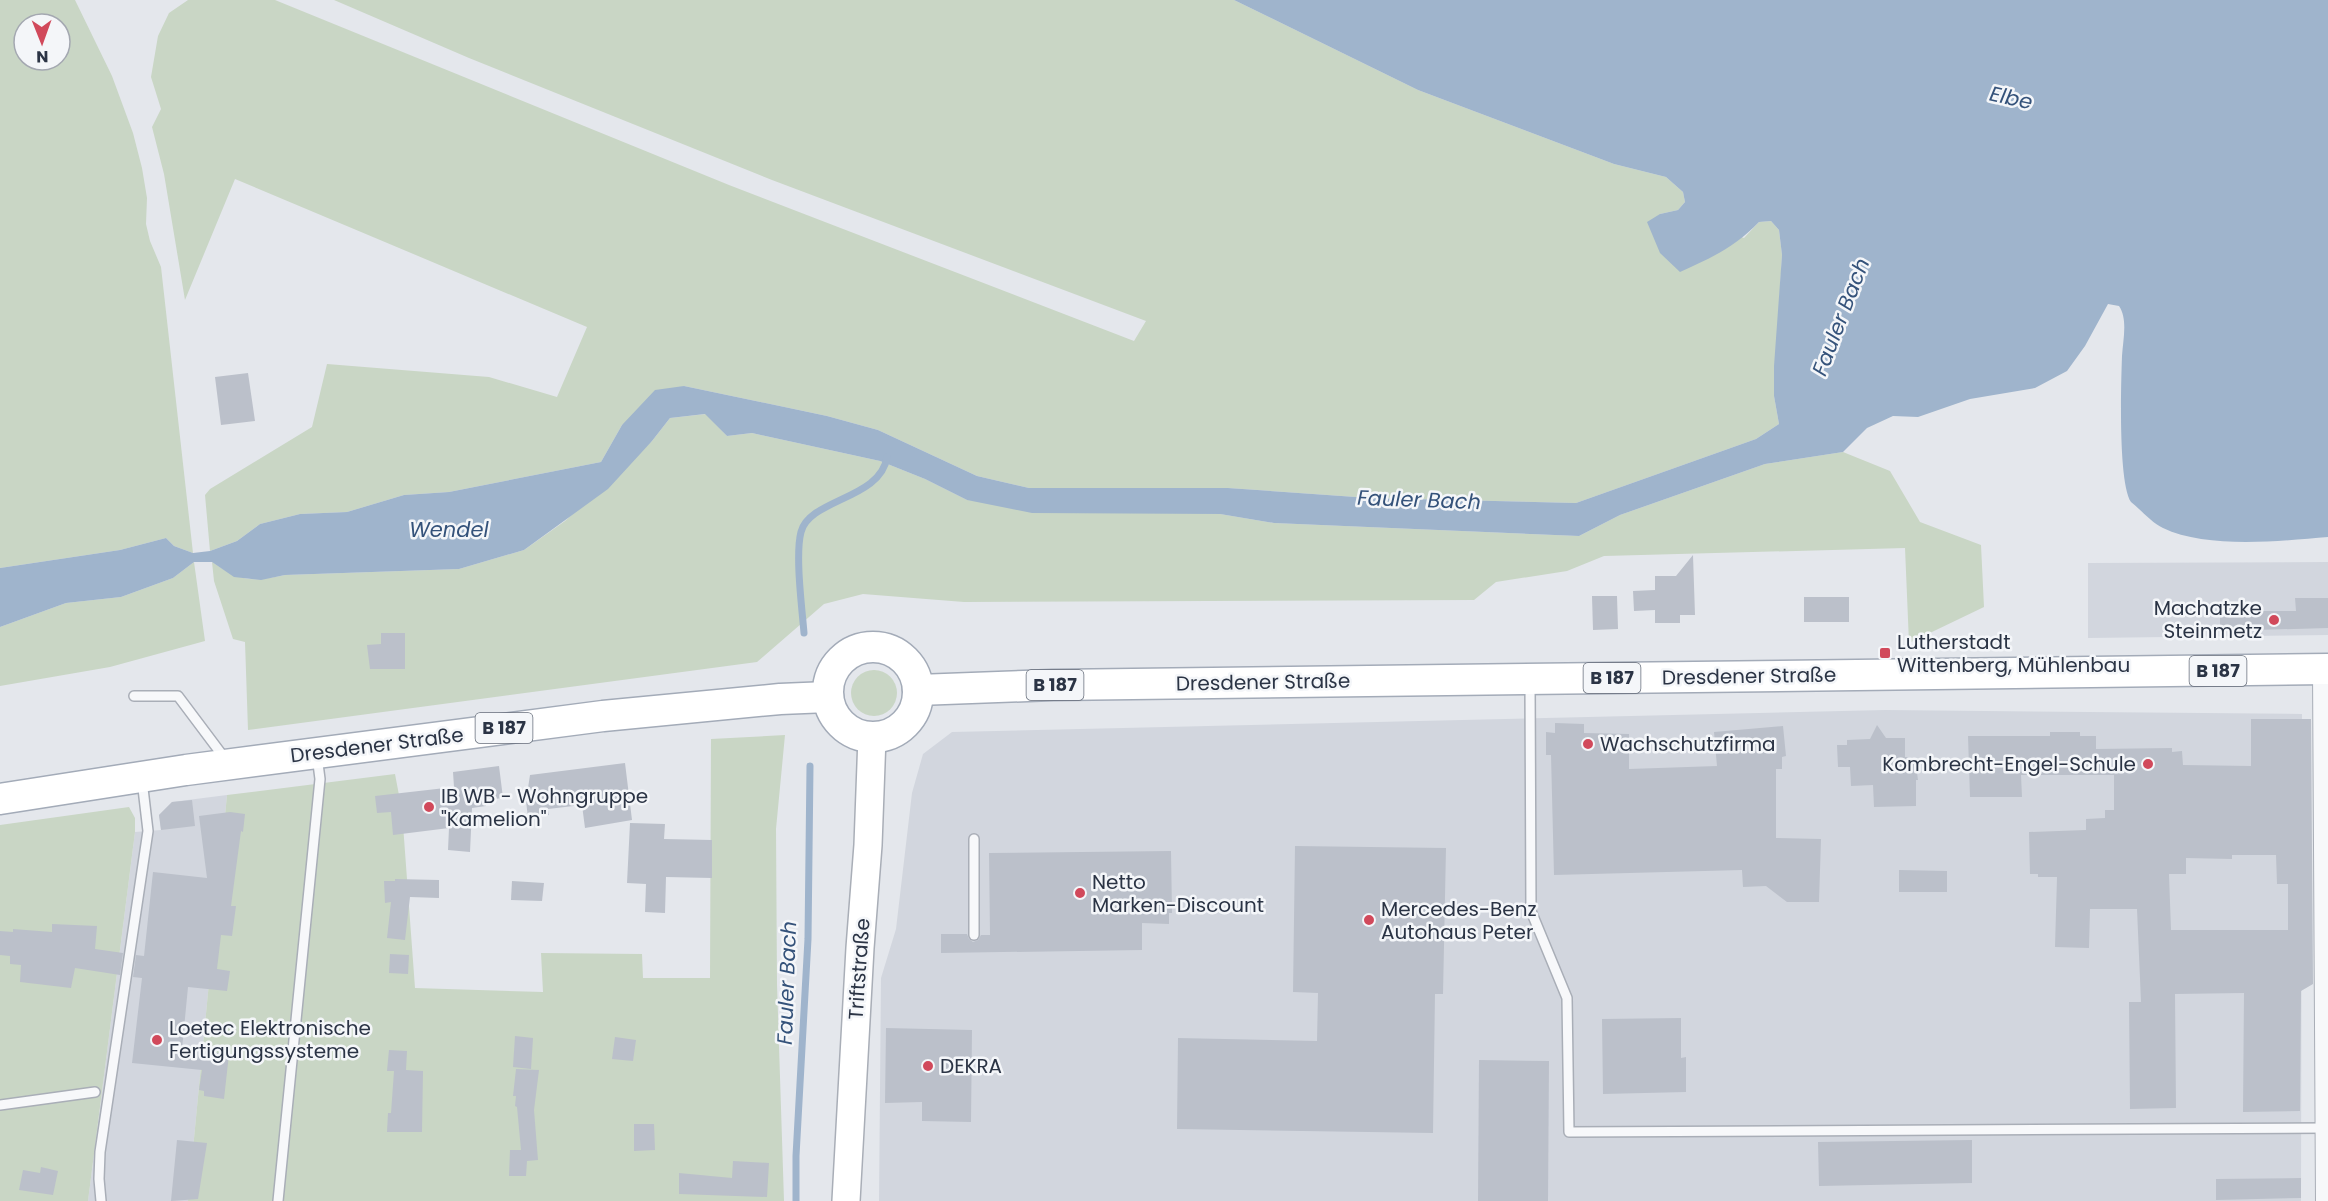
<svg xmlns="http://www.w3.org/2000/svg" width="2328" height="1201" viewBox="0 0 2328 1201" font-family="Poppins,sans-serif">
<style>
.built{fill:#d2d6de}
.green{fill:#c9d6c5;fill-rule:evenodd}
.water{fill:#9fb4cc}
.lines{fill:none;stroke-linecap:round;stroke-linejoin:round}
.stream{stroke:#9fb4cc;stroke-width:7}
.building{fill:#bbc0ca;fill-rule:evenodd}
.lane-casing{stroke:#a9aeb7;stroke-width:12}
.street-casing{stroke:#a9aeb7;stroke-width:22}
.secondary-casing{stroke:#a9aeb7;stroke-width:30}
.primary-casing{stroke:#a3abb8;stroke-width:33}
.lane{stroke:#f7f8fa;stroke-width:9}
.street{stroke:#f7f8fa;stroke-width:20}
.secondary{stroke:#fff;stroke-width:27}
.primary{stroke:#fff;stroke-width:30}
.poi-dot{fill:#d1495b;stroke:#f4f6f9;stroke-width:2}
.labels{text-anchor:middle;stroke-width:5;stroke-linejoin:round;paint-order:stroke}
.shield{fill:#f4f6f9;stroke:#676e7b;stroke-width:1.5}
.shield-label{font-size:18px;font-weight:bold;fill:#2b3445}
.poi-label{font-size:20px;fill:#2b3445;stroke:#f4f6f9;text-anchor:start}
.street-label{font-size:20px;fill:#2b3445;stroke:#f4f6f9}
.water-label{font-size:21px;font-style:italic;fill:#34527a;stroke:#f4f6f9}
</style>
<rect width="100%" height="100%" fill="#e4e7ec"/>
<g class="built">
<polygon points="2328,562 2328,635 2088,638 2088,563"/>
<polygon points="1885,710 2302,714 2301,1201 879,1201 881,978 896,929 912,793 923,754 952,732"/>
<polygon points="227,795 188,1201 88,1201 135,832 161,830 159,815 172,802"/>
</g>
<g class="green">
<path d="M0,0H75L112,76L133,133L142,168L147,198L146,224L150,241L161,267L193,553L174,546L166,538L120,550L0,568ZM24,24H60V60H24Z"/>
<polygon points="188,0 275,0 729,185 1134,341 1146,321 772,180 469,58 334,0 1234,0 1418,90 1614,164 1666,177 1683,192 1685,202 1678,210 1660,214 1744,238 1759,222 1771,221 1779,230 1782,255 1774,396 1779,424 1756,439 1576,503 1370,498 1228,488 1029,488 977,476 878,430 827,416 684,386 622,425 601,462 449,492 404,495 347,512 300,514 260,524 237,541 210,551 205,495 210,489 312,427 327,364 489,377 557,397 587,327 235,179 185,300 164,174 152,127 161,109 151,77 158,36 169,13"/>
<path d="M706,414L727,436L752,433L880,461L925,479L967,500L1220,514L1274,523L1579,536L1620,515L1765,464L1843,452L1890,471L1920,522L1981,545L1984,607L1909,643L1905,548L1604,556L1567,571L1496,582L1474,600L964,602L863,594L824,604L757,662L248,730L245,642L233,639L214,581L212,562C241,582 251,582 285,575L459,569L524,550L565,521L652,441L670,418Z"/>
<polygon points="194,562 205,641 110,667 0,686 0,627 66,603 121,597 173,578"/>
<circle cx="874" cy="693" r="23"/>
<polygon points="785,735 776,829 777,984 784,1201 188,1201 227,795 395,774 402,811 415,988 543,992 541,953 642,954 643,978 710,978 711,739"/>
<polygon points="129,807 135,818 135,832 88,1201 0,1201 0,825"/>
</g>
<path class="water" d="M1234,0H2328V537C2281,541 2206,549 2163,528C2152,523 2141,510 2131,502C2118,482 2121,384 2122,356C2123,340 2128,319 2119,306L2108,304L2085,346L2067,371L2035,388L1970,399L1918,417L1893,416L1867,428L1843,452L1765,464L1620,515L1579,536L1274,523L1220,514L1032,513L967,500L925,479L880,461L752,433L727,436L705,414L670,418L652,441L608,489L524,550L459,569L285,575L261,580L234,577L212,562H194L173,578L121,597L66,603L0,627V568L120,550L166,538L174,546L193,553L210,551L237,541L260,524L300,514L347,512L404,495L449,492L601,462L622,425L655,390L684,386L827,416L878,430L977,476L1029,488H1228L1370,498L1576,503L1756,439L1779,424L1774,396V366L1782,255L1779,230L1771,221L1759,222C1735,247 1711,258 1680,272L1660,253L1647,222L1660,214L1678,210L1685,202L1683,192L1666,177L1614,164L1418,90Z"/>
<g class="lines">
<g class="stream">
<path d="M804,633C802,608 795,555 801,532C809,499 881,499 887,457"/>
<polyline points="796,1201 796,1156 808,939 810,766"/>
</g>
</g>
<g class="building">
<polygon points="248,373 255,421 221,425 215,377"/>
<polygon points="1693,555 1695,615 1680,615 1680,623 1655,623 1655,610 1634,611 1633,591 1655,590 1655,576 1676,576"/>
<polygon points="1592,596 1617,596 1618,629 1593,630"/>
<rect x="1804" y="597" width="45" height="25"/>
<polygon points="2295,598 2328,598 2328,628 2220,631 2220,608 2260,607 2260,611 2296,611"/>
<polygon points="381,633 405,633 405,669 370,669 367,645 381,644"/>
<path d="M2251,719H2311L2313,984L2301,991L2300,1111L2243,1112L2244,993L2175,994L2176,1108L2130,1109L2129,1002H2141L2137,909H2090L2089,948L2055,947L2057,877H2038V874H2030L2029,832L2086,830V819L2105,818V810H2114V775H2021L2022,797H1970L1968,736H2050V732H2080V736H2096V749L2172,748V752L2182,751L2183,765L2251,766ZM2232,855H2276L2277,884H2288V930H2171L2169,874H2186V858L2232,859Z"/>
<polygon points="1555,723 1584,724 1584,733 1629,734 1629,769 1717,766 1714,732 1783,726 1786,756 1782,757 1782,769 1776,769 1776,838 1821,839 1819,902 1787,902 1766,886 1743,887 1742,870 1554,875 1551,755 1546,755 1546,732 1555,733"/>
<polygon points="1877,725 1886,738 1905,738 1905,757 1915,758 1918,780 1916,780 1916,806 1874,807 1873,785 1851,786 1850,767 1838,767 1837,745 1847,745 1847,740 1870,739"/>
<polygon points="625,763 632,820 585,828 582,805 548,809 549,815 528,818 526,801 530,775"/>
<polygon points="499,766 503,798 485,800 486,806 472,808 470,852 448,850 449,828 393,835 391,812 377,813 375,796 454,787 453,772"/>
<polygon points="192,800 195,826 161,830 159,815 172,802"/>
<polygon points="230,812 245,814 243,832 241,831 231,906 236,906 232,936 221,935 217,969 230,971 227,991 188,987 182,1049 229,1054 224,1099 204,1096 204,1091 199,1090 202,1070 132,1063 142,978 133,977 136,955 144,956 153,872 207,878 199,816"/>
<polygon points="630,823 665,824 664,839 712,840 712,878 666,877 665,913 645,912 646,884 627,883"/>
<polygon points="1295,846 1446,848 1443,994 1435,994 1433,1133 1177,1129 1178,1038 1317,1041 1318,993 1293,992"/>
<polygon points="1171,851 1172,913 1169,913 1169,924 1142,923 1142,950 941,953 941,934 967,934 969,939 973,942 978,940 981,935 990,935 989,853"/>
<polygon points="1899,870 1947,871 1947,892 1899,892"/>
<polygon points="395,879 439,880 439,898 410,897 405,940 387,938 391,902 385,903 384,881 395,881"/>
<polygon points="512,881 544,883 542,901 511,900"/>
<polygon points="52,924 97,926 95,949 123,953 120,975 75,968 71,988 20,982 21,965 10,964 10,956 0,955 0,931 13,932 13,929 52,932"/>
<polygon points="390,954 409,955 408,974 389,973"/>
<polygon points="1681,1018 1681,1058 1686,1057 1686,1092 1603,1094 1602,1019"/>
<polygon points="886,1028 972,1030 971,1122 922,1121 922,1102 885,1103"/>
<polygon points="515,1036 533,1038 531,1069 513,1067"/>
<polygon points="615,1037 636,1040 633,1061 612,1059"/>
<polygon points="389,1050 407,1051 406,1070 423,1071 422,1132 387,1132 388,1113 391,1113 394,1071 387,1071"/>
<polygon points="1479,1060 1549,1061 1548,1201 1478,1201"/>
<polygon points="516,1069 539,1070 534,1110 538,1160 527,1161 526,1176 509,1176 510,1150 521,1150 517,1107 515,1106 516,1096 513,1096"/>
<polygon points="634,1124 654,1124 655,1150 634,1151"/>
<polygon points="177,1140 207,1143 198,1199 171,1201"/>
<polygon points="1972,1140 1972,1183 1819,1186 1818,1142"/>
<polygon points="733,1161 769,1163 767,1197 679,1194 679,1173 732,1178"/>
<polygon points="41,1167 58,1171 53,1195 19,1190 23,1170 40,1173"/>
<polygon points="2301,1178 2301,1198 2216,1200 2216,1179"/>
</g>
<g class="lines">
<defs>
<g id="lane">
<polyline points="1530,682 1531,911 1567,998 1569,1132 2325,1128"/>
<polyline points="134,696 178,696 226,760"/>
<polyline points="974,839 974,935"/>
<polyline points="0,1105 95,1092"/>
<polyline points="101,1201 99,1179 100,1152 148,831 142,780"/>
<polyline points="278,1201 320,779 317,756"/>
</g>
<polyline id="street" points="2323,669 2326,1201"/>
<polyline id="secondary" points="846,1201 860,948 868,845 872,737"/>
<g id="primary">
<circle cx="873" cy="692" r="45"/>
<polyline points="918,690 1053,685 2328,669"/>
<polyline points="0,799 186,770 603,716 780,699 828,697"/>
</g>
</defs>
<use href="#lane" class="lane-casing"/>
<use href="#street" class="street-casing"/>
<use href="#secondary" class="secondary-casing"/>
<use href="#primary" class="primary-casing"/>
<use href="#lane" class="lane"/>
<use href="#street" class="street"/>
<use href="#secondary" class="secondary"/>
<use href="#primary" class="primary"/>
</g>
<g class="poi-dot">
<circle cx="2274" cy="620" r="6"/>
<rect x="1879" y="647" width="12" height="12" rx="3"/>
<circle cx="1588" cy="744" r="6"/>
<circle cx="2148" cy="764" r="6"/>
<circle cx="429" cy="807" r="6"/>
<circle cx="1080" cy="893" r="6"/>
<circle cx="1369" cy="920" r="6"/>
<circle cx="157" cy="1040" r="6"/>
<circle cx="928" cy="1066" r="6"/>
</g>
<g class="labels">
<g class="shield">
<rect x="2189.5" y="656" width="57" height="30" rx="4.5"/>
<rect x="1583.5" y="663" width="57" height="30" rx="4.5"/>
<rect x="1026.5" y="670" width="57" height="30" rx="4.5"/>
<rect x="475.5" y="713" width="57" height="30" rx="4.5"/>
</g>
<g class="shield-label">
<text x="2218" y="677">B 187</text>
<text x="1612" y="684">B 187</text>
<text x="1055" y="691">B 187</text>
<text x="504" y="734">B 187</text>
</g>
<g class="poi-label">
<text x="2262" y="615" text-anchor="end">Machatzke<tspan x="2262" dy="23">Steinmetz</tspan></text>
<text x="1897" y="649">Lutherstadt<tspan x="1897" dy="23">Wittenberg, Mühlenbau</tspan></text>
<text x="1600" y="751">Wachschutzfirma</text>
<text x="2136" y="771" text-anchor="end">Kombrecht-Engel-Schule</text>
<text x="441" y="803">IB WB - Wohngruppe<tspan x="441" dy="23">"Kamelion"</tspan></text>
<text x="1092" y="889">Netto<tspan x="1092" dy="23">Marken-Discount</tspan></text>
<text x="1381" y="916">Mercedes-Benz<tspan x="1381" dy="23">Autohaus Peter</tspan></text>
<text x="169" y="1035">Loetec Elektronische<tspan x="169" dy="23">Fertigungssysteme</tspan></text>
<text x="940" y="1073">DEKRA</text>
</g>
<g class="street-label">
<text transform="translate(1749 676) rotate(-1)" y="7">Dresdener Straße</text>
<text transform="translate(1263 682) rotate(-1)" y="7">Dresdener Straße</text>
<text transform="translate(377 745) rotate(-7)" y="7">Dresdener Straße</text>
<text transform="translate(859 969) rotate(-86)" y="7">Triftstraße</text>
</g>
<g class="water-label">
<text transform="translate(2011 98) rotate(12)" y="7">Elbe</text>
<text transform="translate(1841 317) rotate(-69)" y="7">Fauler Bach</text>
<text transform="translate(1419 500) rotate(2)" y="7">Fauler Bach</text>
<text x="449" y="537">Wendel</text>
<text transform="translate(787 983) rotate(-88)" y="7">Fauler Bach</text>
</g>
</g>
<g transform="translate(42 42) rotate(179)"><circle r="28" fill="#f4f6f9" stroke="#a4a8b1" stroke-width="1.5"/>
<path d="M0-4.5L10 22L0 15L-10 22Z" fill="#d1495b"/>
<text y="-9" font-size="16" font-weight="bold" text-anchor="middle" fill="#2b3445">N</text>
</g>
</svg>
